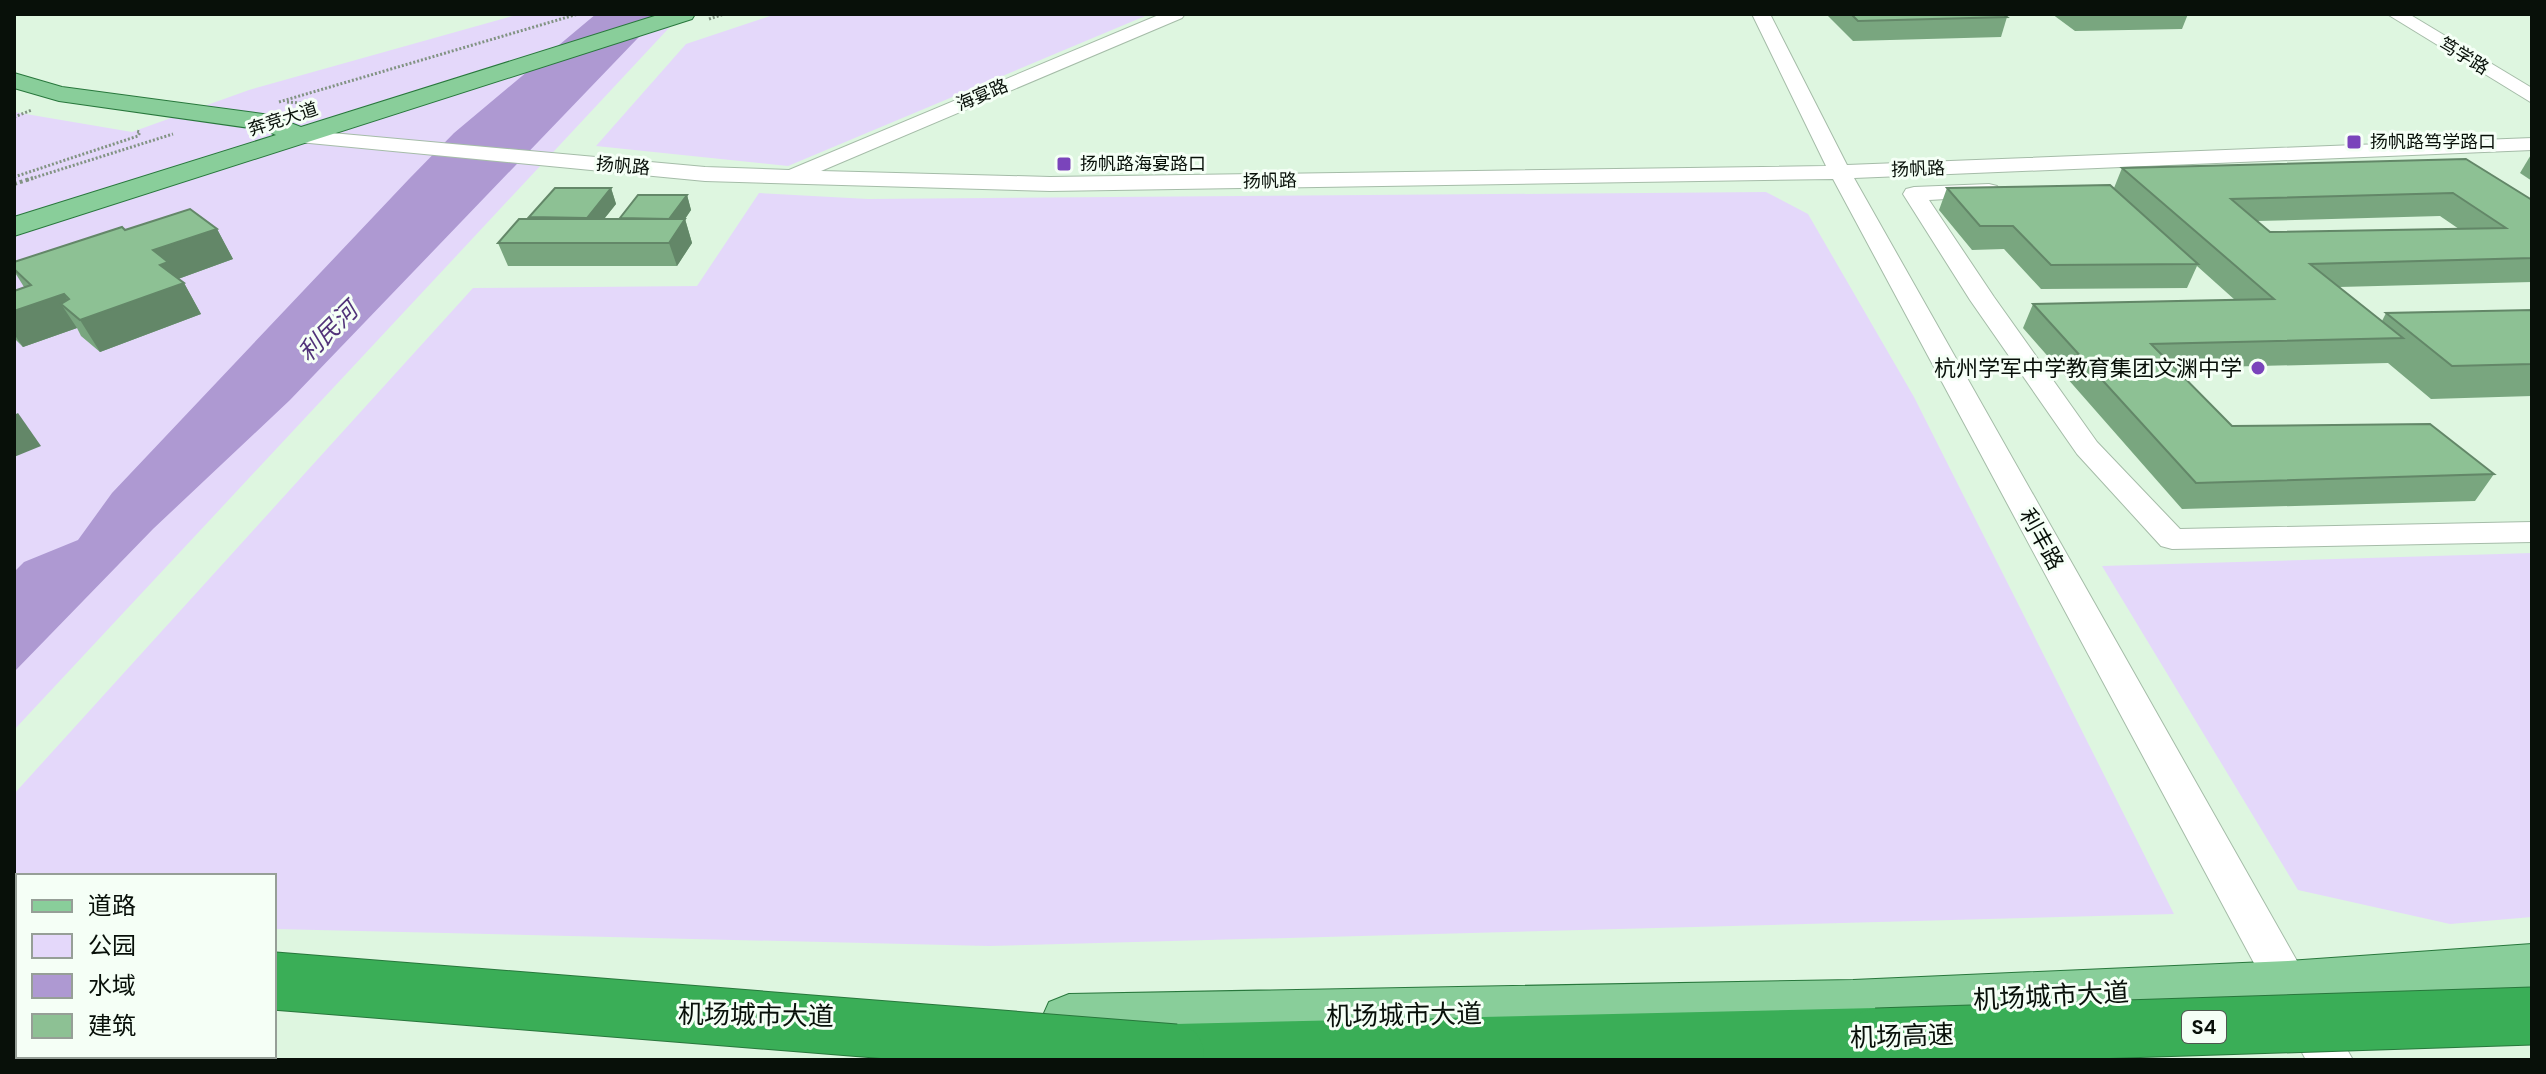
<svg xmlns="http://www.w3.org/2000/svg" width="2546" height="1074" viewBox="0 0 2546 1074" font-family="'DM Sans','Noto Sans SC',sans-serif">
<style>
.green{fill:#e4d8fa}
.water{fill:#ae99d2}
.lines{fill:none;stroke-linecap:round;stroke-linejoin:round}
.minor-casing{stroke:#a5bca8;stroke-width:2}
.major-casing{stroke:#28773c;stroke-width:2}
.highway-casing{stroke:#28773c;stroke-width:2}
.path-far1{stroke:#829383;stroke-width:3;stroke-dasharray:2 2;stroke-linecap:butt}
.path{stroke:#829383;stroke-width:4;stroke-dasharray:3 3;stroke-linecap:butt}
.minor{fill:#fff;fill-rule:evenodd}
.major{fill:#89ce9a;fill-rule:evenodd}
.highway{fill:#3aae57;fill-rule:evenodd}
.highway-bridge-casing{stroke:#28773c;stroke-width:59;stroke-linecap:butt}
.highway-bridge{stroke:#3aae57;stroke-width:57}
.wall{fill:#79a67f;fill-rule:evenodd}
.shaded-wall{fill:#638768}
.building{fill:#8dc194;stroke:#638768;stroke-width:2;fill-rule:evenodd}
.poi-dot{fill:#7a44bb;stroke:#f5fff6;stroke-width:3}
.labels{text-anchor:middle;stroke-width:6;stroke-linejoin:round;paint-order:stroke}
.far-street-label{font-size:18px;fill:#081009;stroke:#f5fff6}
.far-poi-label{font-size:18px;fill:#081009;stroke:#f5fff6;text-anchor:start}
.shield{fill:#f5fff6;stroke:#4f5850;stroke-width:2}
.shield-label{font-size:20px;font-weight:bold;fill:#081009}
.poi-label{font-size:22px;fill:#081009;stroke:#f5fff6;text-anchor:end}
.street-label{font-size:22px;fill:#081009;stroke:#f5fff6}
.water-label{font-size:24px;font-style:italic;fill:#513379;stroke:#f5fff6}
.near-street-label{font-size:26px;fill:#081009;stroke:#f5fff6}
</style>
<rect width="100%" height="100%" fill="#def6e0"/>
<g class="green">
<polygon points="520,14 682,14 14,730 14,112 132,132 249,90"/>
<polygon points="776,14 1150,14 788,166 596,146 686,44"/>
<polygon points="1766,192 1808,214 1914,397 2174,914 989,946 274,929 274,876 18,876 18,923 14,923 14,794 473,288 697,286 759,193 868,199"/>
<polygon points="2532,553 2532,917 2450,924 2298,890 2102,566"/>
</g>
<polygon class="water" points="596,14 661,14 290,400 153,529 14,672 14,572 24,562 78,540 112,493 409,179 454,133"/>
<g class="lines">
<defs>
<g id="minor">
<polygon points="1161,14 1185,14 1182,18 821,171 1050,177 1826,166 1752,14 1770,14 1847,165 2532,138 2532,150 1854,178 2353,1060 2306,1060 1833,179 1050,191 705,181 299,142 288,136 299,130 705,167 789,170"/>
<polygon points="2387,14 2409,14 2532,88 2532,103"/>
<polygon points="1989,184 1997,186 2000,191 1997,196 1929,200 1994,297 2097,442 2180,529 2532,522 2532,542 2172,549 2161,546 2077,454 1970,300 1903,194 1906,189 1914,187"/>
</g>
<g id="major">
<polygon points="661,14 695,14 692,19 14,236 14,217 276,135 264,130 59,101 14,88 14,73 62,87 270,115 301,127"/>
<polygon points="2532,944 2532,992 2288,1009 1853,1030 1069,1046 1049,1038 1041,1020 1049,1002 1069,994 1853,980 2288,961"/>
<rect x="14" y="976" width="4" height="50"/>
</g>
<g id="highway">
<rect x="14" y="934" width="4" height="52"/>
<polygon points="1876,1008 1898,1017 1907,1037 1898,1057 1891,1060 1147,1060 1143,1053 1153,1032 1175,1024"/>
</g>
</defs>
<use href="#minor" class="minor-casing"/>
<use href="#major" class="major-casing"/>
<use href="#highway" class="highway-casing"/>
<g class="path-far1">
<polyline points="709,19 724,14"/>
<polyline points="279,102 578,14"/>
<polyline points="287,102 313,104"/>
<polyline points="14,117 32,110"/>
<polyline points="14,177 138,136 140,132 136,131"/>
<polyline points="27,180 173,134"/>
</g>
<polyline class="path" points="14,184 33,178"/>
<use href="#minor" class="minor"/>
<use href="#major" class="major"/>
<use href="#highway" class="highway"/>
<defs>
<g id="highway-bridge">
<polyline points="274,981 1175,1053"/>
<polyline points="1876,1037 2532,1016"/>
</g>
</defs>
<use href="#highway-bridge" class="highway-bridge-casing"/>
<use href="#highway-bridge" class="highway-bridge"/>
</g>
<g class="wall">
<polygon points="1826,14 2003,14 2007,17 2001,37 1853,41"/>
<polygon points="2052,14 2188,14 2182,29 2075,31"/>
<polygon points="2532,153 2532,181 2520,173"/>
<path d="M2466,159L2532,200V282L2339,287L2382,321L2386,313L2532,310V396L2431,399L2388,363L2175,368L2232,426L2494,474L2475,501L2182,509L2023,328L2033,304L2235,300L2197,266L2187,288L2041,289L2004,249L1972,250L1939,210L1947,188H2114L2122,168ZM2440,216L2459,229L2270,232L2257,221Z"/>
<polygon points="611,188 616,204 604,219 620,219 687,195 691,210 685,219 692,243 677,266 508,266 498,243 530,219 529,217"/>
<polygon points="217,229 233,259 178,279 184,283 201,314 100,352 81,336 77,328 23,347 14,338 14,291 24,287 14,271 14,262 125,230"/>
</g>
<g class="shaded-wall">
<polygon points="611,188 616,204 592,234 587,218"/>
<polygon points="687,195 691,210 674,235 669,219"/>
<polygon points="685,219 692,243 677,266 669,243"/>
<polygon points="217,229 233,259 178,279 184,283 201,314 100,352 80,320 153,250"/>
<polygon points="64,294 80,320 61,304 77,328 23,347 14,334 14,311"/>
<polygon points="18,413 41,446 14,457 14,415"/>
</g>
<g class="building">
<polygon points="1851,14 2003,14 2007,17 1858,21"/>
<path d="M2466,159L2532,200V258L2310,264L2403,338L2151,344L2232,426L2430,424L2494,474L2196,483L2033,304L2274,299L2122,168ZM2453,193L2506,228L2270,232L2231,199Z"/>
<polygon points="2110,185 2198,264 2051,265 2013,226 1980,226 1947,188"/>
<polygon points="555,188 611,188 587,218 529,217"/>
<polygon points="638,195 687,195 669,219 620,218"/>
<polygon points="190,209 217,229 153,250 168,262 160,265 184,283 80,320 61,304 69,299 64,294 14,311 14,291 31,285 14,269 14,262 122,227 125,230"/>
<polygon points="519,219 685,219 669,243 498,243"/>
<polygon points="2532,310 2532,364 2452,366 2386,313"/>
</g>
<g class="poi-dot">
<rect x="2346" y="134" width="16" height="16" rx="4"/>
<rect x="1056" y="156" width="16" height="16" rx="4"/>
<circle cx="2258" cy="368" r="8"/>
</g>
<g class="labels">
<g class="far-street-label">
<text transform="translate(2464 56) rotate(31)" y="6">笃学路</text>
<text transform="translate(982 95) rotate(-23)" y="6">海宴路</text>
<text transform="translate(283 119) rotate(-18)" y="6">奔竞大道</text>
<text transform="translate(623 166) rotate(5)" y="6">扬帆路</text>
<text transform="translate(1918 169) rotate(-2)" y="6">扬帆路</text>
<text transform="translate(1270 181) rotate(-1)" y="6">扬帆路</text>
</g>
<g class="far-poi-label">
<text x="2370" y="148">扬帆路笃学路口</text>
<text x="1080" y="170">扬帆路海宴路口</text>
</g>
<rect class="shield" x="2182" y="1011" width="44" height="32" rx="6"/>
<g class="shield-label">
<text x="2204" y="1034">S4</text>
</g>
<g class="poi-label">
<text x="2242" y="376">杭州学军中学教育集团文渊中学</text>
</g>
<g class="street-label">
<text transform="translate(2042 539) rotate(61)" y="8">利丰路</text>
</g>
<g class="water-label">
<text transform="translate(328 332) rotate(-45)" y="8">利民河</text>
</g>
<g class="near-street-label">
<text transform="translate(2051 996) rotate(-3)" y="9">机场城市大道</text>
<text transform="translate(756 1015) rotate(1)" y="9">机场城市大道</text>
<text transform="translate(1404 1015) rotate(-1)" y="9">机场城市大道</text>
<text transform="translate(1902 1036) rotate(-2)" y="9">机场高速</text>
</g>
</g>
<rect width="2546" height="1074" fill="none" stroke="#081009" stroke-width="32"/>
<rect x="16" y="874" width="260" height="184" fill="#f5fff6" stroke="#969f97" stroke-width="2"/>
<rect x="32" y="900" width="40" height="12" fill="#89ce9a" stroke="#969f97" stroke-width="2"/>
<text x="88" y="914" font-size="24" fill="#081009">道路</text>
<rect x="32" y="934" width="40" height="24" fill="#e4d8fa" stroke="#969f97" stroke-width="2"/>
<text x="88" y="954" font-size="24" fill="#081009">公园</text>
<rect x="32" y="974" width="40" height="24" fill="#ae99d2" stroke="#969f97" stroke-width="2"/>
<text x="88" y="994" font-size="24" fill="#081009">水域</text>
<rect x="32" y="1014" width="40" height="24" fill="#8dc194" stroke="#969f97" stroke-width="2"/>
<text x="88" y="1034" font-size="24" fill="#081009">建筑</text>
</svg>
